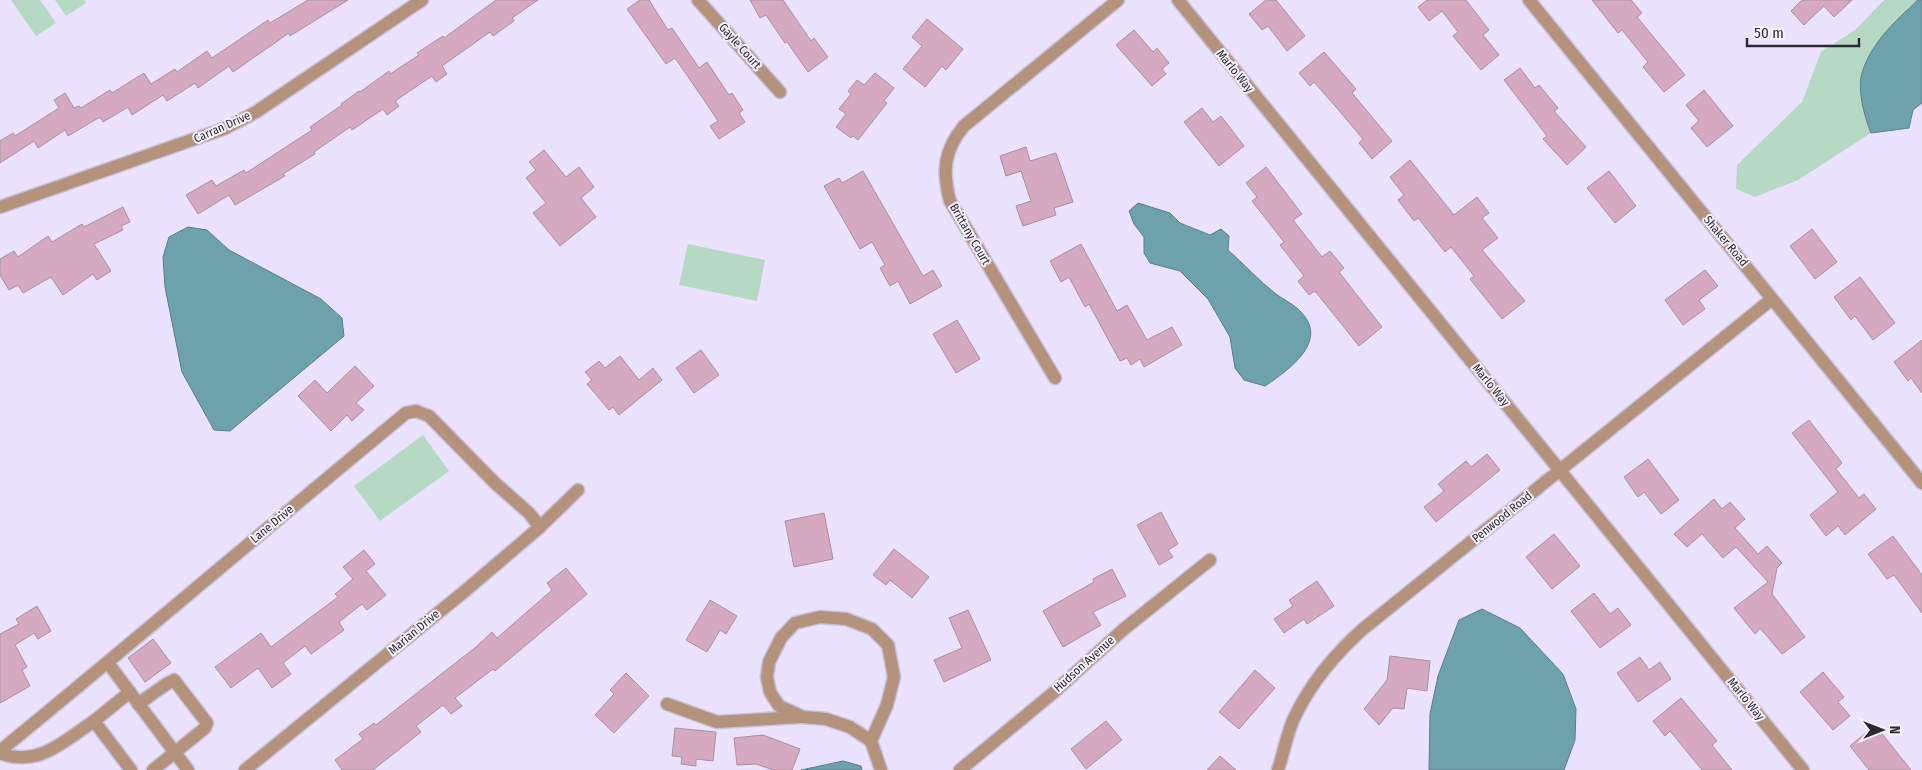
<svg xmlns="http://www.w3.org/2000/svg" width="1922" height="770" viewBox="0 0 1922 770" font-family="'Fira Sans Condensed',sans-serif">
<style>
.green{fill:#b5d9c2}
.water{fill:#6da2ad;stroke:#5a7e88}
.building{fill:#d5aac0;stroke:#ab8e9d}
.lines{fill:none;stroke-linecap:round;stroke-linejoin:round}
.minor-casing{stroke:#c8c1da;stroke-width:15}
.minor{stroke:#b5927b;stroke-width:12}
.labels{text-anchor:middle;stroke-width:4;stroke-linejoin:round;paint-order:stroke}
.street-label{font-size:12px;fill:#2c2933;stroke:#f5f2fe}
</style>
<rect width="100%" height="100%" fill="#eae2ff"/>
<g class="green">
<polygon points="11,0 40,0 56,23 36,36"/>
<polygon points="55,0 85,0 86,3 66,16"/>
<polygon points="1884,0 1918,0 1907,9 1864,114 1871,133 1798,180 1755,197 1736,189 1737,165 1802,102 1821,52 1855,30"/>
<polygon points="688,244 765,260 757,301 679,285"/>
<polygon points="423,435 449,471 380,521 354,486"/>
</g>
<g class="water">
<path d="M1918,0H1922V103L1913,110L1909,128L1871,133C1865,119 1858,92 1861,77C1868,46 1895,21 1918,0Z"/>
<path d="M1138,203L1170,213L1180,223L1210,235L1221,229L1229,236L1228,250C1244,264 1259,281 1276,294C1284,300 1295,305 1301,312C1330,342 1287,371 1265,386L1244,380L1235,368L1230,337L1208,299L1180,271L1150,263L1144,253V237L1134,224L1129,211Z"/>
<polygon points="188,227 207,230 229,250 321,299 342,318 344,336 230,431 214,430 182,372 165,287 163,257 169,237"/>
<polygon points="1482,609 1520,628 1563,674 1576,709 1575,740 1564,770 1429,770 1430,714 1438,676 1459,620"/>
<polygon points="843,761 861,766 862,770 801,770"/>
</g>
<g class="building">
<polygon points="308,0 348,0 290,36 289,33 233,72 229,66 198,88 195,83 167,101 163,95 132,115 128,107 103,122 100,117 68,136 65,130 38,148 34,141 0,163 0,141 13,133 15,136 59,108 54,100 65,93 74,108 79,106 81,108 110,90 112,93 144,73 151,84 175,69 177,72 207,51 212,58 268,20 270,23"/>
<polygon points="496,0 538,0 512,18 514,21 493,36 490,32 442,66 447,74 436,82 432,76 395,101 399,106 387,115 383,109 352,130 350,127 314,152 315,154 283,174 285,176 235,205 229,195 198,214 186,195 212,180 216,186 244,170 246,173 312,130 310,127 342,105 341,104 359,91 360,92 389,71 390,74 419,55 417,53 443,36 444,38"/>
<polygon points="640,0 649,0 668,30 672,28 699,68 707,62 729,95 732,93 743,110 739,113 745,122 719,139 710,126 718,121 702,97 675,58 666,64 627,9"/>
<polygon points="750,0 783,0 811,41 814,38 828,57 808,72 787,42 785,43 766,15 760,18"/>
<polygon points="1266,0 1276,0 1305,36 1287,51 1268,26 1262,30 1249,14"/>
<polygon points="1427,0 1466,0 1489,30 1483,35 1499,55 1481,70 1453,36 1458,32 1442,11 1429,21 1418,7"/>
<polygon points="1592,0 1631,0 1642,13 1637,17 1685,75 1664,92 1643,67 1648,62 1622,30 1618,33"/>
<polygon points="1802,0 1852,0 1834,17 1824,6 1804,25 1791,11"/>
<polygon points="927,19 963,49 946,70 942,66 925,87 903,69 922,46 912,37"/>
<polygon points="1134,30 1153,52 1157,48 1169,63 1162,69 1166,74 1152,86 1116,45"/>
<polygon points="1324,52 1356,89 1352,93 1392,141 1372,159 1359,143 1363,139 1336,107 1314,82 1310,86 1299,73"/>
<polygon points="1520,68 1535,88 1539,85 1558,108 1554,111 1586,147 1567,165 1543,139 1547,136 1504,80"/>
<polygon points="875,73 894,88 884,101 887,103 858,140 853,136 851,138 836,127 846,114 839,109 851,94 848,91 857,80 864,85"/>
<polygon points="1704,90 1733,126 1707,147 1691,128 1699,121 1686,105"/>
<polygon points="1202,108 1213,122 1221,116 1244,146 1219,166 1184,122"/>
<polygon points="1026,147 1030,161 1056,153 1073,202 1054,208 1056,215 1023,226 1016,206 1031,201 1021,171 1006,176 1000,156"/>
<polygon points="544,150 566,177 579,167 594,187 581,198 596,217 560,246 533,213 546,203 526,178 536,170 529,162"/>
<polygon points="1410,160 1454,215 1477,197 1489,213 1482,218 1498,238 1482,250 1525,301 1502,319 1470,279 1474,276 1451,247 1445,252 1418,218 1414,221 1398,200 1404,195 1390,177"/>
<polygon points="1266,167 1302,214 1293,220 1322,257 1330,251 1344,268 1339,272 1382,327 1359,346 1315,291 1309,295 1298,281 1304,276 1280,245 1284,242 1252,201 1257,197 1246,183"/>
<polygon points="863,171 923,276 933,270 942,286 910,304 898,281 890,286 880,268 885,265 872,242 860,249 824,186 839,178 842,183"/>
<polygon points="1609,171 1636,206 1615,223 1587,188"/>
<polygon points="123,207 130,222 121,226 123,230 94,244 111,271 97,280 93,274 63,295 51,277 23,293 18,285 9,290 0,275 0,259 14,251 18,257 48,236 52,242 82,224 84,227"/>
<polygon points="1812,229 1837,262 1815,279 1790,246"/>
<polygon points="1081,244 1117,311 1127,305 1147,340 1172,327 1182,345 1144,367 1140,359 1131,365 1127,358 1120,361 1089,304 1085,307 1069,277 1061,282 1050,261"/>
<polygon points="1705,270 1718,286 1699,300 1705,309 1683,325 1665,300"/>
<polygon points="1860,277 1895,323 1873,340 1855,316 1851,320 1834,297"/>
<polygon points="957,320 980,359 956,373 933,334"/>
<polygon points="1922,340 1922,393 1911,378 1908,381 1894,362"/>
<polygon points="701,350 719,375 694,393 676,368"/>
<polygon points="620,356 639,380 653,368 662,380 619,415 613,407 609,410 587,384 592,380 585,372 599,361 605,368"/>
<polygon points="355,366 374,386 356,403 364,410 352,421 347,415 331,431 298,396 315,380 327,393"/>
<polygon points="1809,420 1842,463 1836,469 1859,498 1864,494 1876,509 1845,535 1838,526 1826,536 1810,515 1838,492 1792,433"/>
<polygon points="1487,454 1500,470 1436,522 1424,507 1444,491 1438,484 1466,461 1471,467"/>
<polygon points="1648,459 1679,500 1661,514 1644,492 1638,497 1624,477"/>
<polygon points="1714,499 1722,509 1730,502 1745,519 1735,528 1758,554 1767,546 1782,563 1777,568 1772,594 1805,637 1782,654 1760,628 1755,634 1734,608 1768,582 1736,547 1723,558 1702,534 1687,547 1674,534"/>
<polygon points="1161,512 1178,544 1168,550 1173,557 1159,565 1137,525"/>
<polygon points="824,513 833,559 794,567 785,521"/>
<polygon points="1554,534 1580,566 1552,589 1526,557"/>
<polygon points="1893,536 1922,575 1922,613 1894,575 1887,579 1868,554"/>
<polygon points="894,549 929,577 912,598 890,580 886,585 873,575"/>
<polygon points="364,550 375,564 366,571 386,595 367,610 362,604 339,622 344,630 311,654 305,646 283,663 291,674 272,688 258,668 231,688 215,667 261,633 271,647 338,597 335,594 353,579 343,567"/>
<polygon points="566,568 587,594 495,671 493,669 455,698 462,706 451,714 443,705 416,726 421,732 373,770 342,770 335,760 363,739 359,734 374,723 376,725 476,647 492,632 497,638 552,590 547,583"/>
<polygon points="1112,569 1126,596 1093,612 1101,625 1063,647 1043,611 1094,582 1093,579"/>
<polygon points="1317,581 1334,606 1307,624 1304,619 1284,633 1274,619 1293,606 1289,600"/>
<polygon points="1594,593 1610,614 1618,608 1631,625 1600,648 1571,611"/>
<polygon points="710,600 737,616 726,634 720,630 707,652 686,640"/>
<polygon points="37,606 51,631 38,639 34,633 15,645 27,667 22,670 30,686 0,703 0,634 19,624 16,619"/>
<polygon points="968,610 991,660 944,682 934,660 962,648 949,618"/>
<polygon points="153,639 171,663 145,682 128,658"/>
<polygon points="1390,656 1430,661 1427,691 1407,688 1404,709 1393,708 1379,725 1364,709 1387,680"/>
<polygon points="1640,657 1649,670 1660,662 1671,679 1638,702 1617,673"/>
<polygon points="1255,670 1275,688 1239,729 1219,712"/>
<polygon points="1823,672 1844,697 1838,702 1850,716 1833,730 1800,692"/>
<polygon points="626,673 649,696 614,733 595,715 614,694 610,690"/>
<polygon points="1681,698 1717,741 1712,745 1732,770 1702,770 1670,731 1665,736 1653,721"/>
<polygon points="1106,721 1122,740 1086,769 1071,749"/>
<polygon points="1875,725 1911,770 1869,770 1850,746"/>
<polygon points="675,728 716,732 713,761 696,759 696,766 681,764 682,757 672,756"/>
<polygon points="763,735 800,749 792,770 773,770 756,764 737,765 734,738"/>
<polygon points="1220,756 1236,770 1207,770"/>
</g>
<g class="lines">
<defs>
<g id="minor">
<polyline points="698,0 780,92"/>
<polyline points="1178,0 1803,770"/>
<polyline points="1529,0 1922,483"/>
<polyline points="0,207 226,128 256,112 422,0"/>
<path d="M1055,378L950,201C942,171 944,150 964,126L1118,0"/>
<polyline points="108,663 188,770"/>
<polyline points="130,692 94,721 131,770"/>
<polyline points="138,704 168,683 174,680 207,723 205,728 153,770"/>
<polyline points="667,704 717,722 800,717"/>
<polyline points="871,741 887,705 894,677 888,645 872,629 846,619 820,617 795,623 781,638 769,662 767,677 770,692 779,706 803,717 826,719 850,727 871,741 881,770"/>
<path d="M0,751C136,640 270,525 406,413L416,411L429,416L496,484L529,513L540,527"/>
<path d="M0,753C38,768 64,741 94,721"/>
<polyline points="245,770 465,591 540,527 578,490"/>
<polyline points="960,770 1053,693 1124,629 1210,560"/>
<path d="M1278,770C1284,752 1287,731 1296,714C1313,680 1335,654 1363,629L1772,299"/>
</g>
</defs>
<use href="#minor" class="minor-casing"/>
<use href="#minor" class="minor"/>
</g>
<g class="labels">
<g class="street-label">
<text transform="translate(740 46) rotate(48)" y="4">Gayle Court</text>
<text transform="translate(1235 71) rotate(51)" y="4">Marlo Way</text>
<text transform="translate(222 127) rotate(-24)" y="4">Carran Drive</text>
<text transform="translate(970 234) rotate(60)" y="4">Brittany Court</text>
<text transform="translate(1726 241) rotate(50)" y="4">Shaker Road</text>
<text transform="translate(1491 385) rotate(51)" y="4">Marlo Way</text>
<text transform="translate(1502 517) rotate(-39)" y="4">Penwood Road</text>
<text transform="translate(272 524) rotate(-40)" y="4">Lane Drive</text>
<text transform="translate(414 632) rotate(-40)" y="4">Marian Drive</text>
<text transform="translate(1084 664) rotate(-42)" y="4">Hudson Avenue</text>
<text transform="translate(1746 699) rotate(51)" y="4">Marlo Way</text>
</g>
</g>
<g transform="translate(1882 730) rotate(90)" stroke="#f5f2fe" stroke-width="4" paint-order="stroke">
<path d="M0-4L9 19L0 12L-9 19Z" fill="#2c2933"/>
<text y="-8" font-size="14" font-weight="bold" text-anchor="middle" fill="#2c2933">N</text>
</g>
<path d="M1747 38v8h112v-8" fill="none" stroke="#2c2933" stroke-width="2.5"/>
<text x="1754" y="38" font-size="15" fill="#2c2933" stroke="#f5f2fe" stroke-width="4" paint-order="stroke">50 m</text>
</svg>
